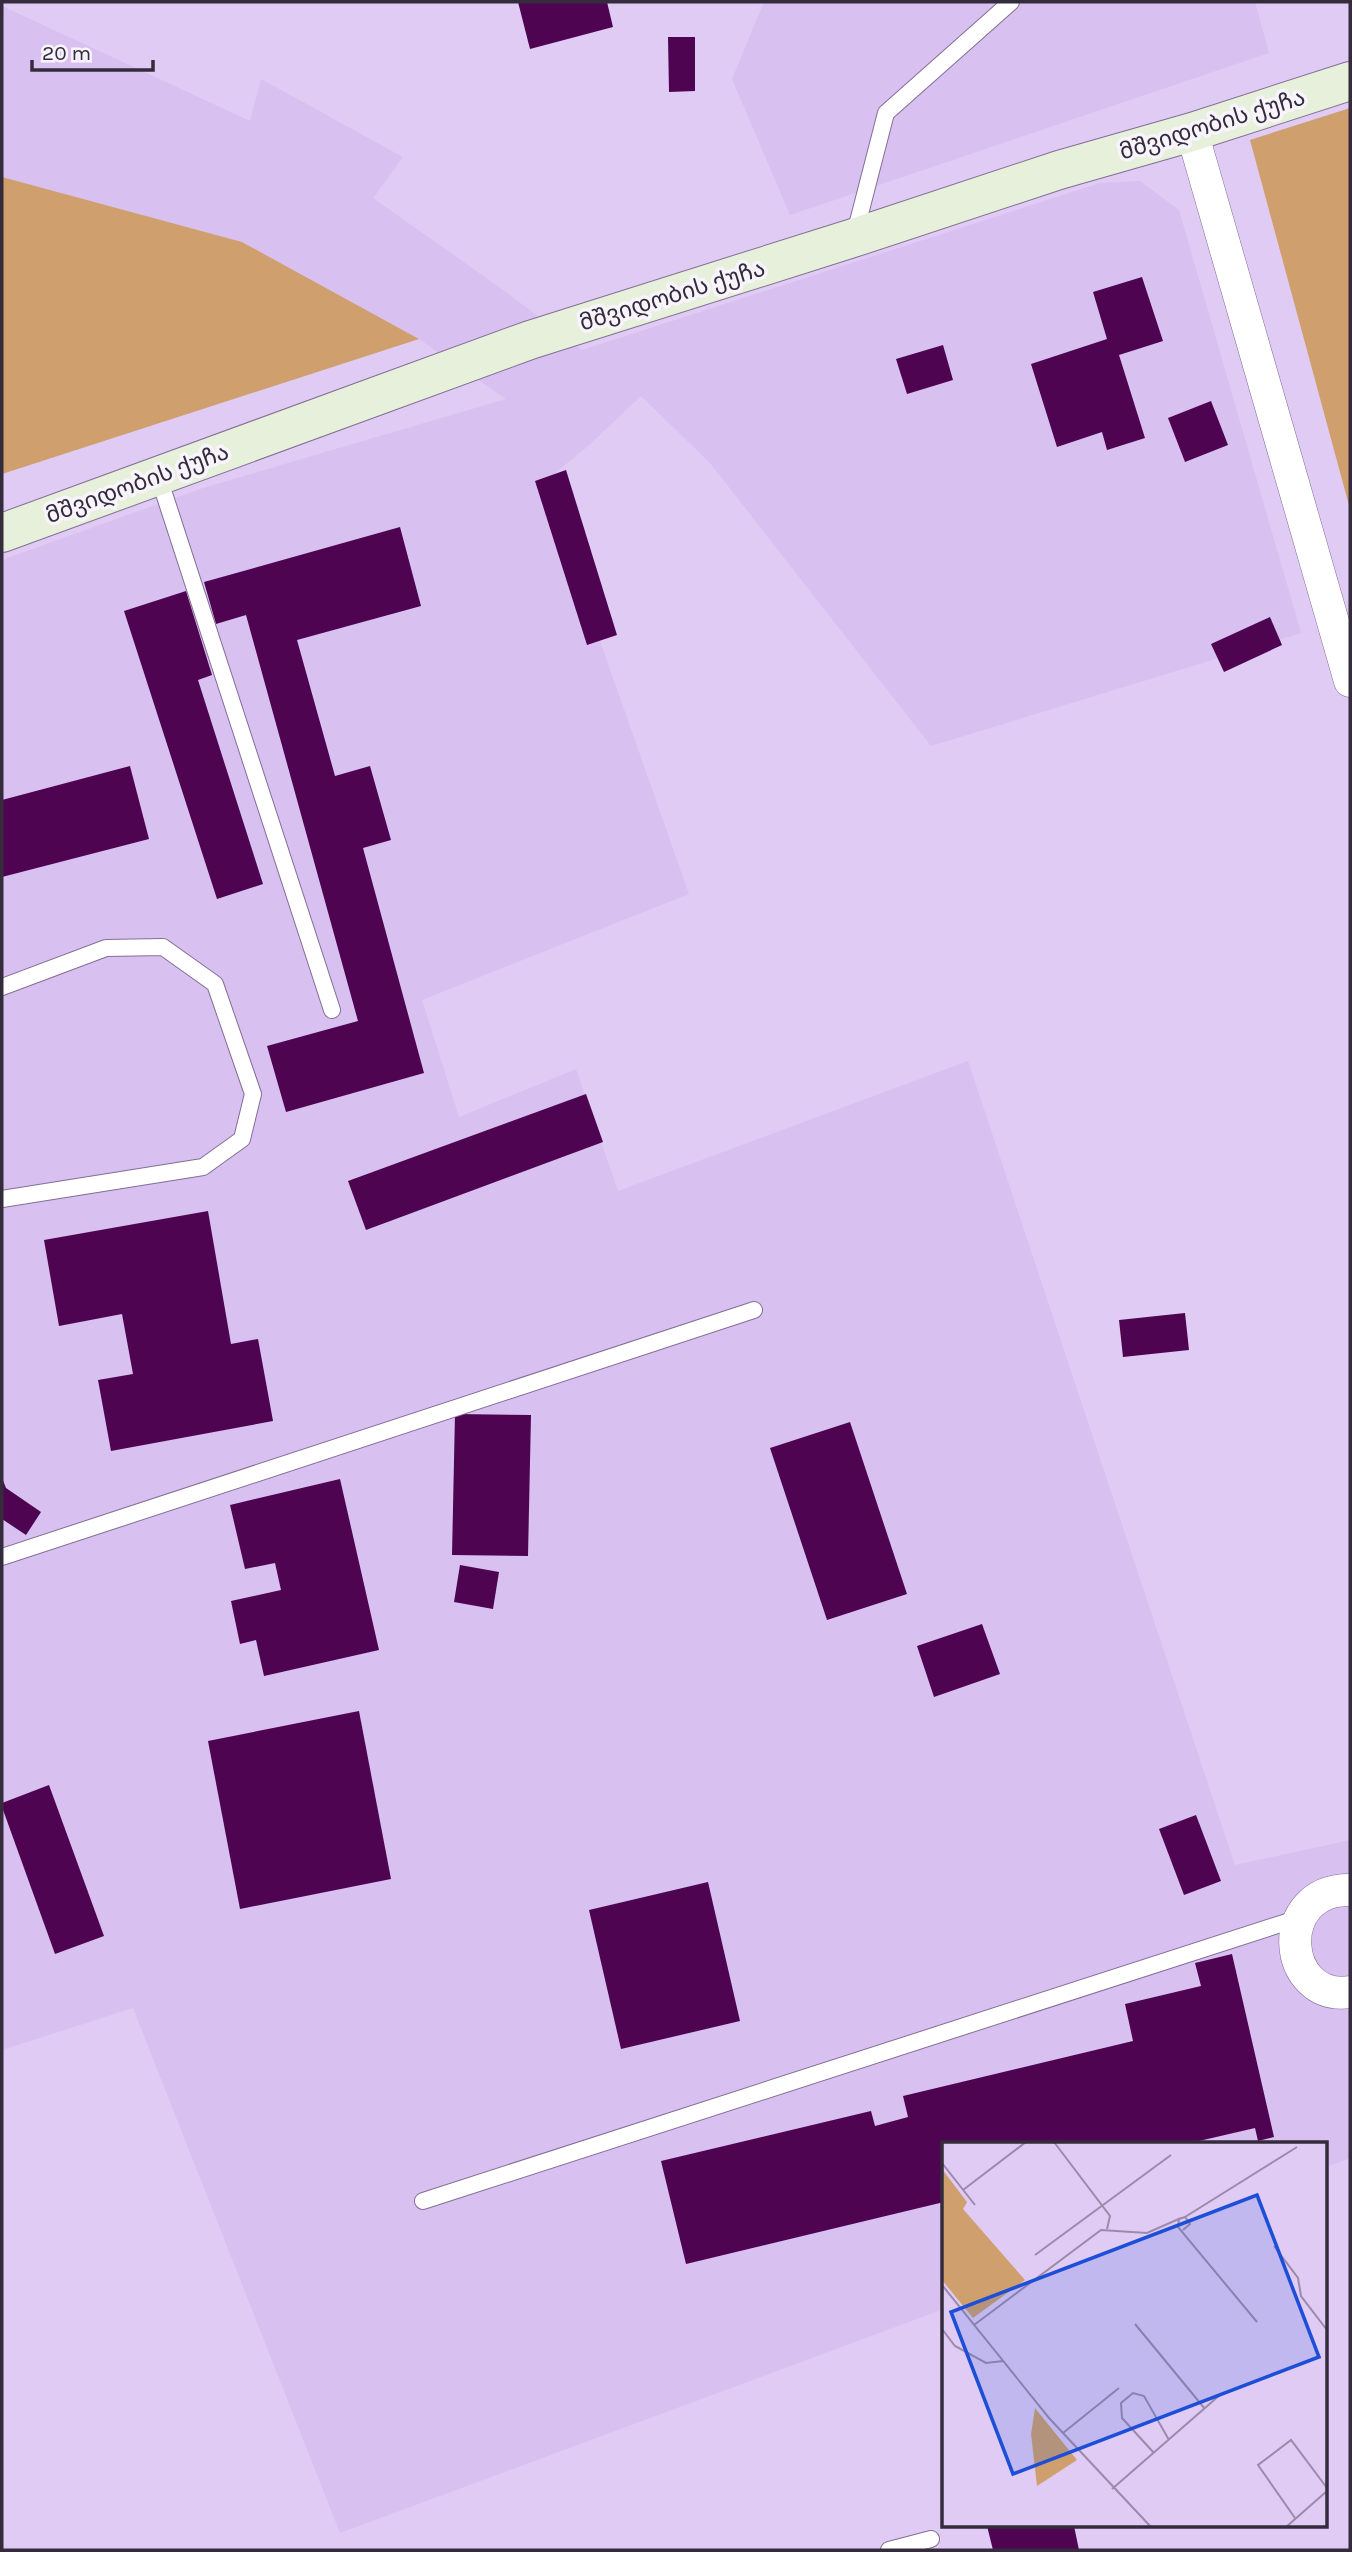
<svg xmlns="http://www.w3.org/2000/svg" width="1352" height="2552" viewBox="0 0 1352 2552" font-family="Karla,'Noto Sans Georgian',sans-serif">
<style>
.built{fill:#d8c0f0}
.green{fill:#cf9f6d}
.building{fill:#4e0450}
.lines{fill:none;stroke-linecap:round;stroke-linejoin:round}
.service-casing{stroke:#826f94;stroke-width:18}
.minor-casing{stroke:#826f94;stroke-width:33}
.secondary-casing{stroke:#826f94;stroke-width:40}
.service{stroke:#fff;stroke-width:16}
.minor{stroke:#fff;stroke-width:32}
.secondary{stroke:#e6f0da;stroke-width:38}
.labels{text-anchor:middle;stroke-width:7;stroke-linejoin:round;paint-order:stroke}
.street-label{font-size:23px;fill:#342c3c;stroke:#f8f4fc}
.inset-road{fill:none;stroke:#9b8baa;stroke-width:2}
.view{fill:#1d4ed8;fill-opacity:0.15;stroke:#1d4ed8;stroke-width:3.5}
.inset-edge{fill:none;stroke:#342c3c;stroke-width:3.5}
</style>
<rect width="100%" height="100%" fill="#dfcbf4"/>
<g class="built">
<polygon points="764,2 1255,2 1269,53 790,215 732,79"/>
<polygon points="2,6 250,121 261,79 403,157 373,198 506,292 582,350 1100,183 1140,181 1179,210 1301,633 931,746 710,463 641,396 587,447 544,482 689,894 422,1000 459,1117 576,1069 618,1191 968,1061 1235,1865 1350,1840 1350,2158 1326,2167 1326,2144 944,2144 944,2309 340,2533 133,2008 2,2050 2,560 200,489 506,399 419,339 242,242 2,177"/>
</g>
<g class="green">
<polygon points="1350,108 1350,509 1250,140"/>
<polygon points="2,177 242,242 419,339 2,474"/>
</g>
<g class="building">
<polygon points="518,2 607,2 613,27 530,49"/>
<polygon points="668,37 695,37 695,91 669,92"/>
<polygon points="1142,277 1163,341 1119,355 1145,438 1107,450 1102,432 1057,447 1031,364 1107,339 1093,292"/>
<polygon points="943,345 953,380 907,394 896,359"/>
<polygon points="1211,401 1228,445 1185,462 1168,418"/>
<polygon points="566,470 617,635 587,645 535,481"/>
<polygon points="400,527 421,606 297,640 335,776 370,766 391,840 363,848 424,1073 286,1112 267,1046 358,1021 246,615 216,624 204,582"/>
<polygon points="186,591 212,675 198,680 263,884 217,899 124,611"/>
<polygon points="1270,617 1282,645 1224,672 1211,644"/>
<polygon points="130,766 149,839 2,877 2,800"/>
<polygon points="586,1094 603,1142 366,1230 348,1181"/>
<polygon points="208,1211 231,1344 258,1339 273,1421 111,1451 98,1380 133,1374 122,1314 59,1326 44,1240"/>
<polygon points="1185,1313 1189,1350 1123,1357 1119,1320"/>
<polygon points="455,1414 531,1415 528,1556 452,1555"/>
<polygon points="850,1422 907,1594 827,1620 770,1448"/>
<polygon points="2,1478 6,1488 41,1512 26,1535 2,1519"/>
<polygon points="340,1479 379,1650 264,1676 256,1640 240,1644 231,1601 281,1590 275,1563 245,1569 230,1505"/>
<polygon points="460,1565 499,1572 493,1609 454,1602"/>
<polygon points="982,1624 1000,1674 934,1697 917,1646"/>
<polygon points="359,1711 391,1879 240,1909 208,1741"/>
<polygon points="49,1785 104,1936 55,1954 2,1807 2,1803"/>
<polygon points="1196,1815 1221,1881 1184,1895 1159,1829"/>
<polygon points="708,1882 740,2021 621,2049 589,1910"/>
<polygon points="1232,1954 1274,2137 1258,2141 1255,2128 1186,2144 944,2144 944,2202 686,2264 661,2161 871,2111 875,2126 908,2117 903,2096 1133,2041 1125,2004 1201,1986 1195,1963"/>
<polygon points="987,2526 1074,2526 1079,2550 993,2550"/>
</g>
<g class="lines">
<defs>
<g id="service">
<polyline points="854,237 886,113 1011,2"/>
<polyline points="158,475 332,1010"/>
<polyline points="2,987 106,948 163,947 215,984 253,1094 242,1139 203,1167 2,1199"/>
<polyline points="2,1557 754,1310"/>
<polyline points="423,2201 1299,1918"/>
<polyline points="889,2550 931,2539"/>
</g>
<g id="minor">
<polyline points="1192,132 1350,681"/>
<path d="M1350,1890C1272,1889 1282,2002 1350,1992"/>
</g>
<polyline id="secondary" points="2,533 530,340 853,238 1059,170 1192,132 1350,81"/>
</defs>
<use href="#service" class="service-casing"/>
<use href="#minor" class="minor-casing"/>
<use href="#secondary" class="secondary-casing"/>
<use href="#service" class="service"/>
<use href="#minor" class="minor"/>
<use href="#secondary" class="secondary"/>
</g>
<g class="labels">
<g class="street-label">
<text transform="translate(1212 124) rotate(-17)" y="8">მშვიდობის ქუჩა</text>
<text transform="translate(672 295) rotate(-17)" y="8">მშვიდობის ქუჩა</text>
<text transform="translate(137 483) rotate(-20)" y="8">მშვიდობის ქუჩა</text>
</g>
</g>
<g transform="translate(942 2142)">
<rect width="385" height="385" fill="#dfcbf4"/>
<path d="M0,27L25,60L21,67L83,138L31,176L0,138ZM93,266L135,318L95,344L89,292Z" fill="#cf9f6d"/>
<path class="inset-road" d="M112,0L168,74L165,87M0,21L33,63M21,48L84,0M243,75L355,5M241,88L248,82L243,75L237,77L236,85L315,180M332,104L356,136L359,154L385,188M93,113L229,13M0,143L107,276L209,385M193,182L263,267M32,183L159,88L205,91L239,76M0,187L13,204L44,221L61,219M121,291L177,246M212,311L180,276L179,261L191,251L202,254L227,298M170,347L279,252M353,376L316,323L349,298L385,346M344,385L385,349"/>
<path class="view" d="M315,53L377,215L71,332L9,170Z"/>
<rect width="385" height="385" class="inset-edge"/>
</g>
<rect width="1352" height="2552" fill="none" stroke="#342c3c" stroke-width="7"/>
<path d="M32 60v10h121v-10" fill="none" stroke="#342c3c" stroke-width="3.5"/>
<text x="42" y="60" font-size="21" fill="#342c3c" stroke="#f8f4fc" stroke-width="5" paint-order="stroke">20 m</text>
</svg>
